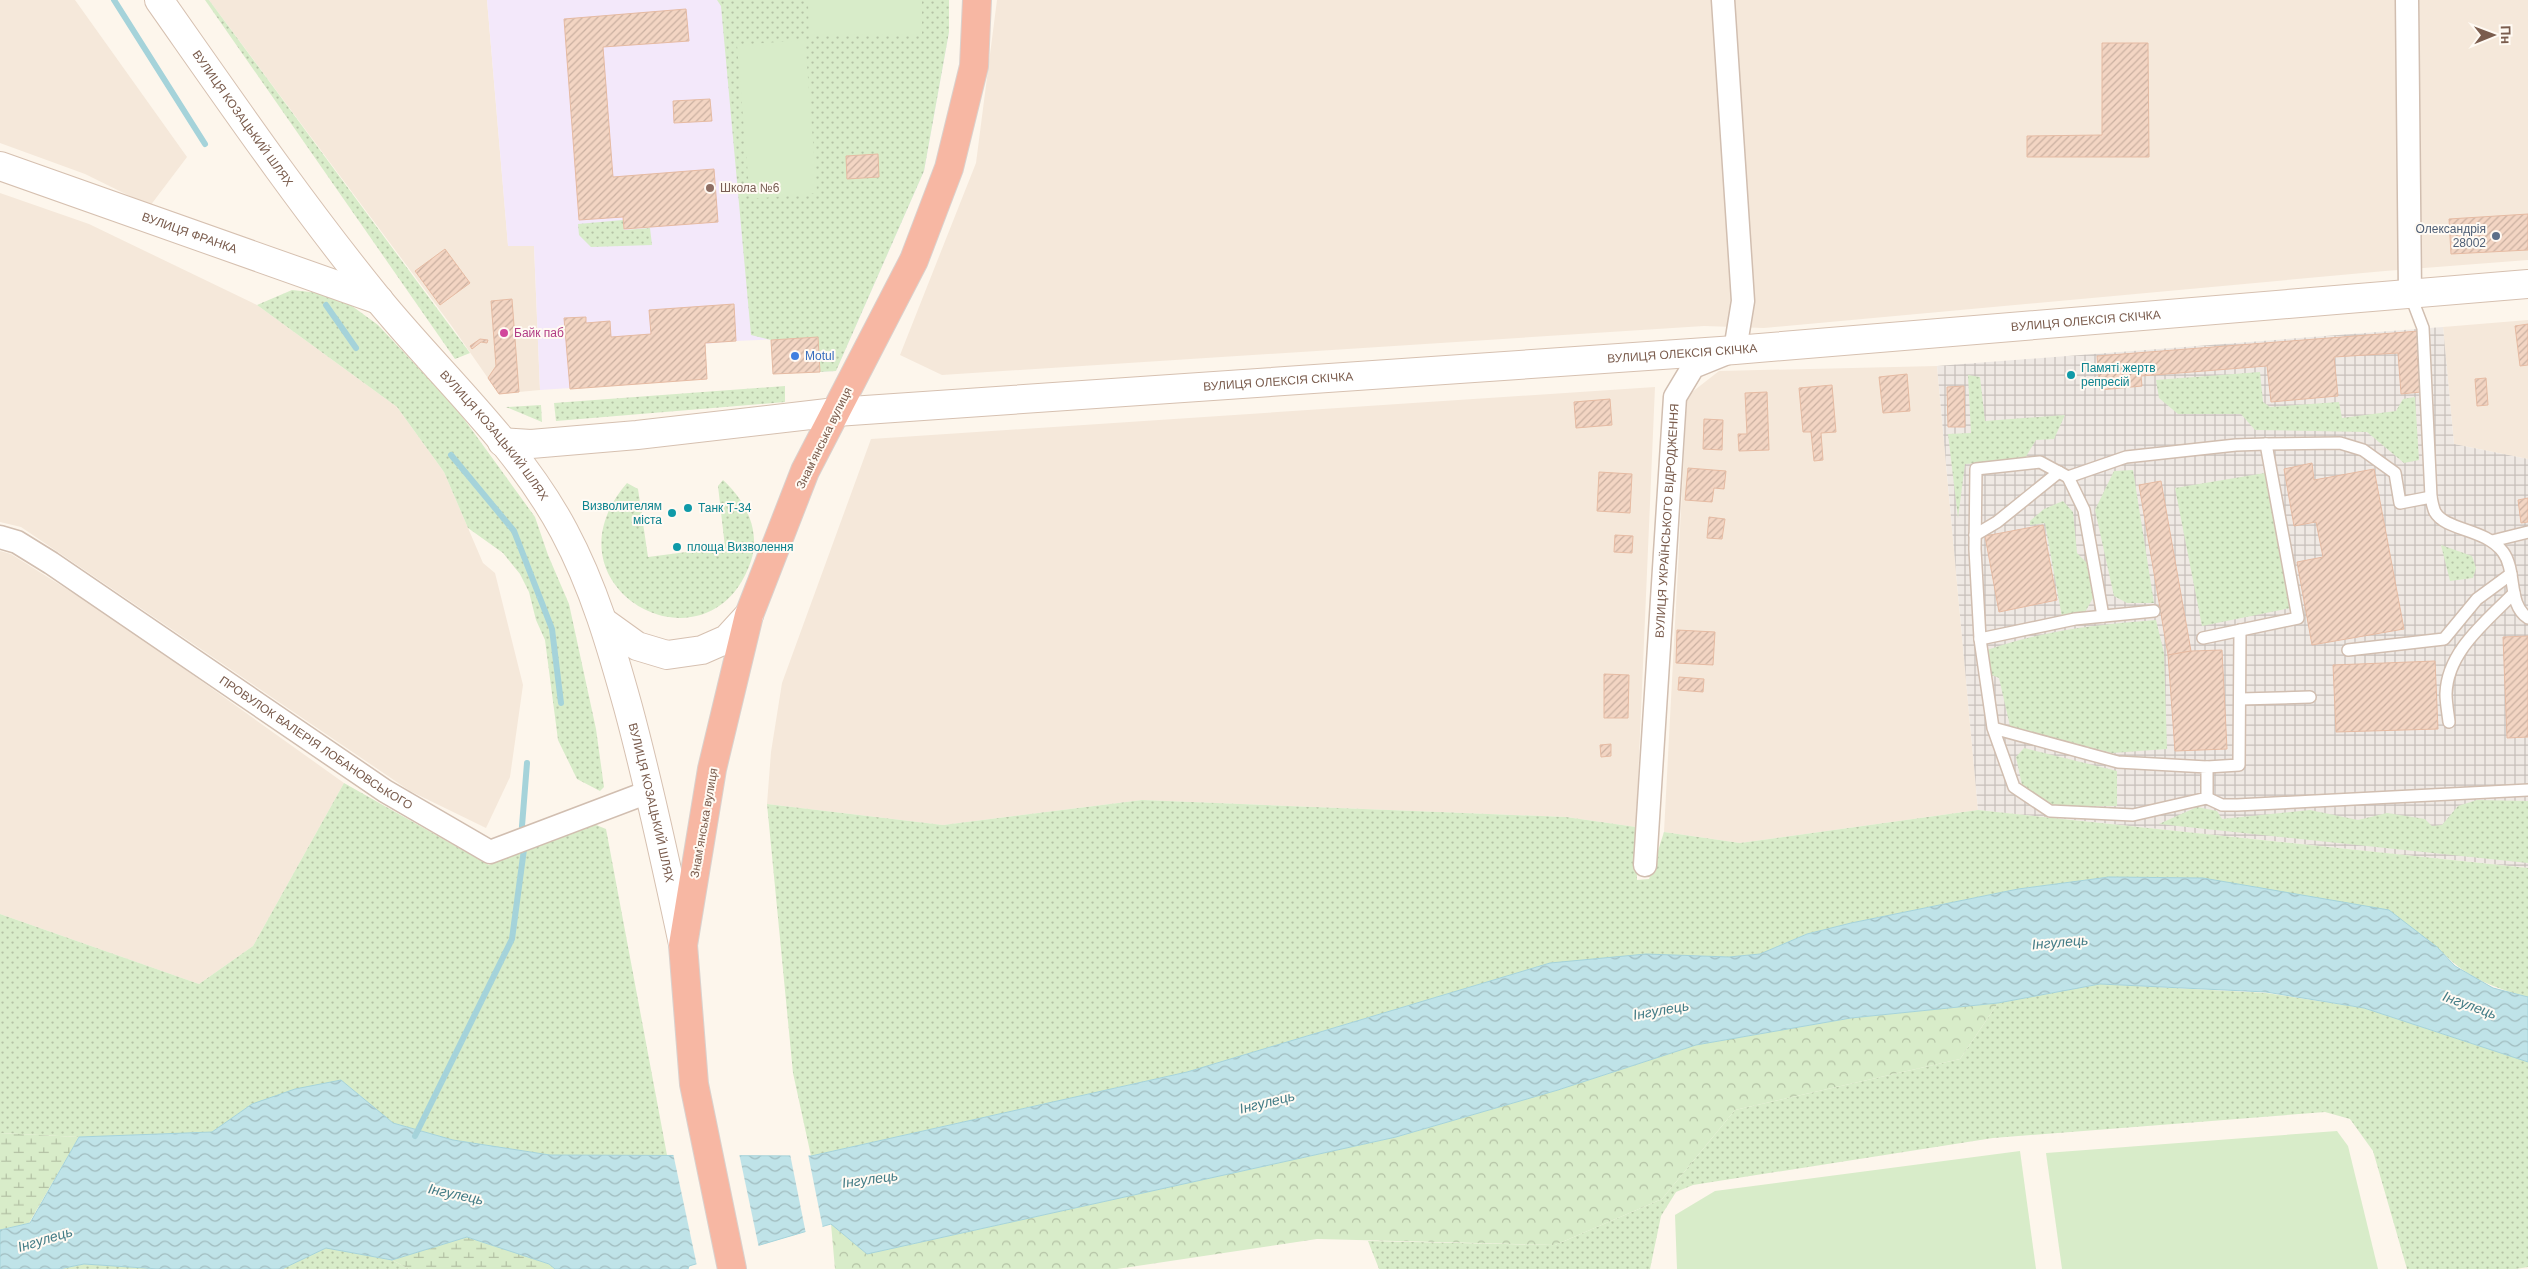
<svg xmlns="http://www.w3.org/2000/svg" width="2528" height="1269" viewBox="0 0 2528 1269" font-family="Helvetica,sans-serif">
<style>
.residential{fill:#f5e8da}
.industrial{fill:url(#industrial-grid)}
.education{fill:#f3e8fa}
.grass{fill:url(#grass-dots)}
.forest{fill:url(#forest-crowns)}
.wetland{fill:url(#wetland-marsh)}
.pitch{fill:#d8ecc9}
.water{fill:url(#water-waves);stroke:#a5d3da}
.pier{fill:#fdf6ec}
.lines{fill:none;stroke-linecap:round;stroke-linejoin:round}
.stream{stroke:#a5d3da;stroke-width:6}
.building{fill:url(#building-hatch);stroke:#e6bba3}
.lane-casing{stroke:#d1beb0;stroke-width:14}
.street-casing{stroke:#d1beb0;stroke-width:25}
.secondary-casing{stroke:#d6c0b0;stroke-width:30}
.highway-casing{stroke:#dad1cd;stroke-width:30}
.lane{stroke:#fff;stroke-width:11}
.street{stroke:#fff;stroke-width:22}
.secondary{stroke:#fff;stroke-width:28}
.highway{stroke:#f7b7a3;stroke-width:28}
.education-dot{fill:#8d6e63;stroke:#fffaf3;stroke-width:2}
.service-dot{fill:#5c6f8a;stroke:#fffaf3;stroke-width:2}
.hotel-dot{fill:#d1479c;stroke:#fffaf3;stroke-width:2}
.shop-dot{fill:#3f7fe0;stroke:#fffaf3;stroke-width:2}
.culture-dot{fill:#0f9aa8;stroke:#fffaf3;stroke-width:2}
.labels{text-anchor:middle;stroke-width:4;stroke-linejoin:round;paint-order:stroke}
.street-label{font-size:12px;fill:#7a5c4d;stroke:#fffaf3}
.education-label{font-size:12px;fill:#785e54;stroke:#fffaf3;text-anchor:start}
.service-label{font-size:12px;fill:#4e5e75;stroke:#fffaf3;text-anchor:end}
.hotel-label{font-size:12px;fill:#b23c85;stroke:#fffaf3;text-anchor:start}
.shop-label{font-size:12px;fill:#366cbe;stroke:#fffaf3;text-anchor:start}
.culture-label{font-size:12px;fill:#0d838f;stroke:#fffaf3;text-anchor:start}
.water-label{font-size:14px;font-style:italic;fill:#437c86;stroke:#fffaf3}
</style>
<defs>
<pattern id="industrial-grid" width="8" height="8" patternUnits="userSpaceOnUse" patternTransform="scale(1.25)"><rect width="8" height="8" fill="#efe9e4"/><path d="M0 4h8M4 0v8" fill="none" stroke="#c7c0bb"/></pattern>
<pattern id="grass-dots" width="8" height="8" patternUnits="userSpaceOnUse" patternTransform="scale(1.25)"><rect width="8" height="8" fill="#d8ecc9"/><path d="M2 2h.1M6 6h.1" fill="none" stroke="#b4c2a5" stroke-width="1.8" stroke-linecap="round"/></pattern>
<pattern id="forest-crowns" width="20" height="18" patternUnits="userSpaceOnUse" patternTransform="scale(1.25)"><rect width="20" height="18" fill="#d8ecc9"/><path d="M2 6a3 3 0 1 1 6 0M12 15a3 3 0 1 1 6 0" fill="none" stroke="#b4c2a5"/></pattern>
<pattern id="wetland-marsh" width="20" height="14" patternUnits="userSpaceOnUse" patternTransform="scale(1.25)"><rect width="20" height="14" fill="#d8ecc9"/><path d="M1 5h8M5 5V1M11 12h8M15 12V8" fill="none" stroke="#b4c2a5"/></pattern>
<pattern id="water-waves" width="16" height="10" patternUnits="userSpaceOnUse" patternTransform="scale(1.25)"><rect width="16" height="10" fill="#bfe3e8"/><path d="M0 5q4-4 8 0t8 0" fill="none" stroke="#a0bbbe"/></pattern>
<pattern id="building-hatch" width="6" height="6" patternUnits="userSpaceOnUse" patternTransform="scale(1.25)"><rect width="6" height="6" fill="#f3d5c3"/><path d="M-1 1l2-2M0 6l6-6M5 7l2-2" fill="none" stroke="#cab0a1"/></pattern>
</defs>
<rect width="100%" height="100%" fill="#fdf6ec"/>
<g class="residential">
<polygon points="0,0 75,0 187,157 150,206 85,174 0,143"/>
<polygon points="209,0 487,0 508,245 534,246 540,390 499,394 451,325"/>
<polygon points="997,0 2528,0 2528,260 2385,271 1764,328 1704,326 942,375 900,355 976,163"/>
<polygon points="0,193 89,224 257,305 397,407 444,472 483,563 495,573 523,685 510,777 486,828 410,791 21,527 0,522"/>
<polygon points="2528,320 2528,459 2454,444 2443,327"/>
<polygon points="1937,366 1978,810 1740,843 1664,832 1687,396 1719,371"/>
<polygon points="1655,387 1636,827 1566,817 1142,800 943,825 767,804 771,752 782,683 871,439"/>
<polygon points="0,551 11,554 116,620 344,783 253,946 199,984 0,914"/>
</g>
<polygon class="industrial" points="2443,327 2454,444 2528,459 2528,868 1978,810 1937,366"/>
<polygon class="education" points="487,0 949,0 949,32 924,171 836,371 820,372 818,337 736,341 705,344 707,379 540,390 534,246 508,246"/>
<g class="grass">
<polygon points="205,0 209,0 470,353 455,359"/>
<polygon points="717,0 949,0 949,32 924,171 836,371 820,372 818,337 771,340 751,335 721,6"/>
<polygon points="623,220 624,230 650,228 652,245 591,247 579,235 578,224"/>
<polygon points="292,290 337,295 378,325 456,408 535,517 548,555 569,604 596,729 604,787 600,791 577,779 558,740 545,640 536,620 529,592 520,574 503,553 468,528 444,472 397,407 257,305"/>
<polygon points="2260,372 2263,402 2270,407 2339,402 2342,418 2396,411 2403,399 2415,397 2419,460 2404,463 2367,432 2255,430 2241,414 2178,414 2159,398 2156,380"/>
<polygon points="1968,375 1980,377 1985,421 2065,415 2054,439 2036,440 2024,460 1965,464 1958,518 1948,434 1971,433"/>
<polygon points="785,386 785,402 556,421 554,403"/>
<polygon points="541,405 542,422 506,407"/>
<polygon points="2133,470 2154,603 2127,603 2114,596 2095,510 2114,471"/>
<polygon points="2265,473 2291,608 2202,626 2175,488"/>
<path d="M723,480C745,500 761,530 751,561C710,682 537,588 627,483L638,489L648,557L725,547L718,486Z"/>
<polygon points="2063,501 2073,512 2077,553 2087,563 2093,598 2084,614 2062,617 2045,523 2030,525 2030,521 2044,509"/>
<polygon points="2441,545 2472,556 2476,568 2473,578 2450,581"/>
<path d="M2156,620L2164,653L2167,749L2112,753L2010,726L1999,678L1992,675L1987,650C2046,630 2094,625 2156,620Z"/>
<polygon points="2024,748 2117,771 2117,806 2050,806 2022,785 2016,757"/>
<polygon points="344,783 489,865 591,823 606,829 667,1155 550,1155 453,1140 393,1123 341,1080 252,1104 212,1132 79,1137 0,1133 0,914 199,984 253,946"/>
<path d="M1142,800L1566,817L1636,827L1637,880L1649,879L1664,832L1740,843L1978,810L2528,868V997C2490,987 2464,976 2437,947L2203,878L2109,877L2018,889L1851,923L1807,934L1760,954L1729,957L1683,955L1550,963L1187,1072L811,1156L793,1073L767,804L943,825Z"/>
<polygon points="2477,800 2528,801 2528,863 2159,824 2197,807 2217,811 2222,819 2310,810 2358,820 2387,813 2425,819 2432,826 2442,825 2458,806"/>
<polygon points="2100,984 2266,993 2364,1008 2528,1062 2528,1267 2516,1269 2407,1269 2373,1151 2350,1119 2325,1112 1993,1138 1693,1185 1676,1192 1661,1216 1650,1269 1379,1269 1368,1241 1555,1245 1662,1199 1735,1110 1960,1059 1998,1003"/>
<polygon points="326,1248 392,1260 409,1269 282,1269"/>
<polygon points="84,1264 159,1269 59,1269"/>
</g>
<polygon class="forest" points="1998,1003 1960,1059 1735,1110 1662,1199 1555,1245 1317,1239 1117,1269 835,1269 831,1224 867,1254 1396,1137 1558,1090 1696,1045 1851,1018"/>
<g class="wetland">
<polygon points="0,1133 79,1137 29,1223 0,1230"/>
<polygon points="467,1237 549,1264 555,1269 409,1269 392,1260"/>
</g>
<g class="pitch">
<polygon points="808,0 922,0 922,34 809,35"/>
<polygon points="805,40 817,193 750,199 737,45"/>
<polygon points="2337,1131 2348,1146 2378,1269 2062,1269 2046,1153"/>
<polygon points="2020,1151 2036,1269 1677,1269 1675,1215 1715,1191"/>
</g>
<polygon class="water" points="2109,877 2203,878 2389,910 2437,947 2455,966 2493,988 2528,997 2528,1062 2364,1008 2266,992 2100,984 1998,1003 1851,1018 1696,1045 1558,1090 1396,1137 867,1254 831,1224 689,1266 688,1269 555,1269 549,1264 467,1237 392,1260 326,1248 282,1269 159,1269 84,1264 59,1269 0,1269 0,1230 30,1223 79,1137 212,1132 252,1104 295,1089 341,1080 393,1123 453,1140 550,1155 811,1156 1187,1072 1550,963 1646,954 1729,957 1760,954 1807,934 1851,923 2018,889"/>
<g class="pier">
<polygon points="673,1153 739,1153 759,1248 697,1266"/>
<polygon points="790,1154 808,1154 823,1229 806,1234"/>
</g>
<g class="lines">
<g class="stream">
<polyline points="114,0 205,144"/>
<polyline points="326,305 356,348"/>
<polyline points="451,455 514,531 552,629 561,703"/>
<polyline points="522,826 527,763"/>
<polyline points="415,1136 512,939 524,849"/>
</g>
</g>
<g class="building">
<polygon points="686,9 689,41 603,47 613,177 714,169 718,222 624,229 623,217 579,220 564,19"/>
<polygon points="2102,43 2148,43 2149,157 2027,157 2027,136 2102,135"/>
<polygon points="710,99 712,121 674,123 673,101"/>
<polygon points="878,154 879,177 847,179 846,156"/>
<polygon points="2528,214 2528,250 2451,254 2449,219"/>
<polygon points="445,249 470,283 440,305 415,271"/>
<polygon points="512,299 519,392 499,394 488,378 496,366 491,301"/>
<polygon points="734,304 736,341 705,343 707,379 570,389 564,318 586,317 586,323 610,321 611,337 651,334 649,310"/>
<polygon points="2528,324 2528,365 2520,366 2515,326"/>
<polygon points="2419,331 2421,355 2417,356 2421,392 2401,394 2398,353 2334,357 2338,396 2271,402 2267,366 2141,376 2142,386 2100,390 2097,356"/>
<polygon points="818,337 820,372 773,374 771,340"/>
<polygon points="480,339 488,340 487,343 481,342 472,349 470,346"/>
<polygon points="1907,374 1910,411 1883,413 1879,377"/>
<polygon points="2486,378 2488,405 2477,406 2475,379"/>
<polygon points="1832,385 1836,432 1821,433 1823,460 1814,461 1811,432 1803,432 1799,388"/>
<polygon points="1964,386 1965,427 1948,427 1947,387"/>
<polygon points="1767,392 1769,450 1739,451 1738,434 1747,434 1745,393"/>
<polygon points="1610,399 1612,425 1576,428 1574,402"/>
<polygon points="1704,419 1723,420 1722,450 1703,449"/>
<polygon points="2312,463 2314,480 2374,469 2404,629 2312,645 2297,562 2323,557 2316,522 2294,526 2284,469"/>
<polygon points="1688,468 1726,471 1724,489 1714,488 1712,502 1685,500"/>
<polygon points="1599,472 1632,474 1630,513 1597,511"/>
<polygon points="2161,481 2191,651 2168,655 2139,485"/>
<polygon points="2528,498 2528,522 2521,523 2518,500"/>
<polygon points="1709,517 1725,519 1722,539 1707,538"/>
<polygon points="2043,525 2057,600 1999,612 1985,536"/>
<polygon points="1615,535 1633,536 1632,553 1614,552"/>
<polygon points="1677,630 1715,632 1713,665 1676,663"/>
<polygon points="2528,636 2528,737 2507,738 2503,637"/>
<polygon points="2222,650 2227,749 2175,751 2168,655 2191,651"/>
<polygon points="2435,661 2438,729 2336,732 2333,665"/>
<polygon points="1604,674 1629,675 1628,718 1604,718"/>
<polygon points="1679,677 1704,679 1703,692 1678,690"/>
<polygon points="1611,744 1611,756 1601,757 1600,745"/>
</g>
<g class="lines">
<defs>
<g id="lane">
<path d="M2410,294L2423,328L2431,497C2432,502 2433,508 2435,512C2446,531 2485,528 2503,552C2517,571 2507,604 2528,618"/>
<polyline points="2068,477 2084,510 2103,616"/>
<polyline points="1975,535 1997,522 2059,472"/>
<polyline points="2492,541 2528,532"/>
<polyline points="2203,638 2298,618 2266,444"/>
<polyline points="1980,639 2075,619 2154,611"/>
<polyline points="2348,650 2444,639 2477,599 2511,574"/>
<polyline points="2240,699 2310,697"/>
<path d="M2449,722C2448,713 2446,703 2446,694C2447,651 2487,621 2514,593"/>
<polyline points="1993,728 2118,762 2207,767 2207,798 2133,815 2050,811 2014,787 1993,728 1980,639 1975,549 1976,469 2040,462 2068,477 2126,457 2236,445 2266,444 2340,443 2363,450 2395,473 2400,503 2431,497"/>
<polyline points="2207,767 2239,765 2240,630"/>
<polyline points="2207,798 2222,805 2237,805 2528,790"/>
</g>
<g id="street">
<polyline points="2407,0 2410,294"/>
<path id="s1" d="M0,537L17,542L51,563L385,791L490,852L651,791"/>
<path id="s2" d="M1645,865L1675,397L1693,367L1735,350L1743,301L1723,0"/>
</g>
<g id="secondary">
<path id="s3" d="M159,0C230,101 300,203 378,299C440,375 517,443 564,531C594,587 611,646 628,707C649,785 666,864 683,944"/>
<path id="s4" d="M0,166L379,300"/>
<path id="s5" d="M502,442L531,444L637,435L836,412L1735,350L2528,284"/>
<polyline points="605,623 637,646 667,655 702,650 727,639 749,615"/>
</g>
<polyline id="highway" points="732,1269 694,1084 683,945 712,769 749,615 805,471 914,260 949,168 974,66 977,0"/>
</defs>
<use href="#lane" class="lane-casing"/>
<use href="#street" class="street-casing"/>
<use href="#secondary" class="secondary-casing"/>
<use href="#highway" class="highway-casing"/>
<use href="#lane" class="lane"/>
<use href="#street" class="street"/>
<use href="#secondary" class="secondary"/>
<use href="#highway" class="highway"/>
</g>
<circle class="education-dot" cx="710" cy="188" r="5"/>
<circle class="service-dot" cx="2496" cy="236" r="5"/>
<circle class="hotel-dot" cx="504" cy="333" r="5"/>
<circle class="shop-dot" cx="795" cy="356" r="5"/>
<g class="culture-dot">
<circle cx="2071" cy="375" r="5"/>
<circle cx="688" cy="508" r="5"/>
<circle cx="672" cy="513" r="5"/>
<circle cx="677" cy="547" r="5"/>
</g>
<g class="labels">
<g class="street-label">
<text dy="4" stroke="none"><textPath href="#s3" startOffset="145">ВУЛИЦЯ КОЗАЦЬКИЙ ШЛЯХ</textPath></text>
<text dy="4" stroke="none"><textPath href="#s4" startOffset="201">ВУЛИЦЯ ФРАНКА</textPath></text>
<text dy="4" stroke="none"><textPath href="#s5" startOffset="1589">ВУЛИЦЯ ОЛЕКСІЯ СКІЧКА</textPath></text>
<text dy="4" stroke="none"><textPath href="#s5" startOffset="1184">ВУЛИЦЯ ОЛЕКСІЯ СКІЧКА</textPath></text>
<text dy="4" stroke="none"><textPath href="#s5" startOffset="779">ВУЛИЦЯ ОЛЕКСІЯ СКІЧКА</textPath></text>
<text dy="4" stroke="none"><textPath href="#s3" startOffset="550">ВУЛИЦЯ КОЗАЦЬКИЙ ШЛЯХ</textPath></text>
<text transform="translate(824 438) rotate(-64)" y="4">Знамʼянська вулиця</text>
<text dy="4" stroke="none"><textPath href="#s2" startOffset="345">ВУЛИЦЯ УКРАЇНСЬКОГО ВІДРОДЖЕННЯ</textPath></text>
<text dy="4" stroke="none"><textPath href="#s1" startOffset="378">ПРОВУЛОК ВАЛЕРІЯ ЛОБАНОВСЬКОГО</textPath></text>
<text dy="4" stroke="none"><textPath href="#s3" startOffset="955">ВУЛИЦЯ КОЗАЦЬКИЙ ШЛЯХ</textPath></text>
<text transform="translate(704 823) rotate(-80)" y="4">Знамʼянська вулиця</text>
</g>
<g class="education-label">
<text x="720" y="192">Школа №6</text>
</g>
<g class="service-label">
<text x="2486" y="233">Олександрія<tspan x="2486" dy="14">28002</tspan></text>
</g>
<g class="hotel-label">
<text x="514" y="337">Байк паб</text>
</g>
<g class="shop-label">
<text x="805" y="360">Motul</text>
</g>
<g class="culture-label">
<text x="2081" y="372">Памяті жертв<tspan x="2081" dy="14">репресій</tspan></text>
<text x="662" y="510" text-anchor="end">Визволителям<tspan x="662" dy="14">міста</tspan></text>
<text x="698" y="512">Танк Т-34</text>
<text x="687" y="551">площа Визволення</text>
</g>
<g class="water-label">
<text transform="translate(2060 942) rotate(-5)" y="5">Інгулець</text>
<text transform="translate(2470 1005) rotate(20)" y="5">Інгулець</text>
<text transform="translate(1661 1010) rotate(-10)" y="5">Інгулець</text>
<text transform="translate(1267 1102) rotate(-14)" y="5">Інгулець</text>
<text transform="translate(870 1179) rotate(-8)" y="5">Інгулець</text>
<text transform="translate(456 1194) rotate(12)" y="5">Інгулець</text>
<text transform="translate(45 1239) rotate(-17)" y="5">Інгулець</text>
</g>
</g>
<g transform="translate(2493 35) rotate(89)" stroke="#fffaf3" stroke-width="4" paint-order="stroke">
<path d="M0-4L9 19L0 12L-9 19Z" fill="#7a5c4d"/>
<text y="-8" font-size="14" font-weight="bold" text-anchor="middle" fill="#7a5c4d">Пн</text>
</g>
</svg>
